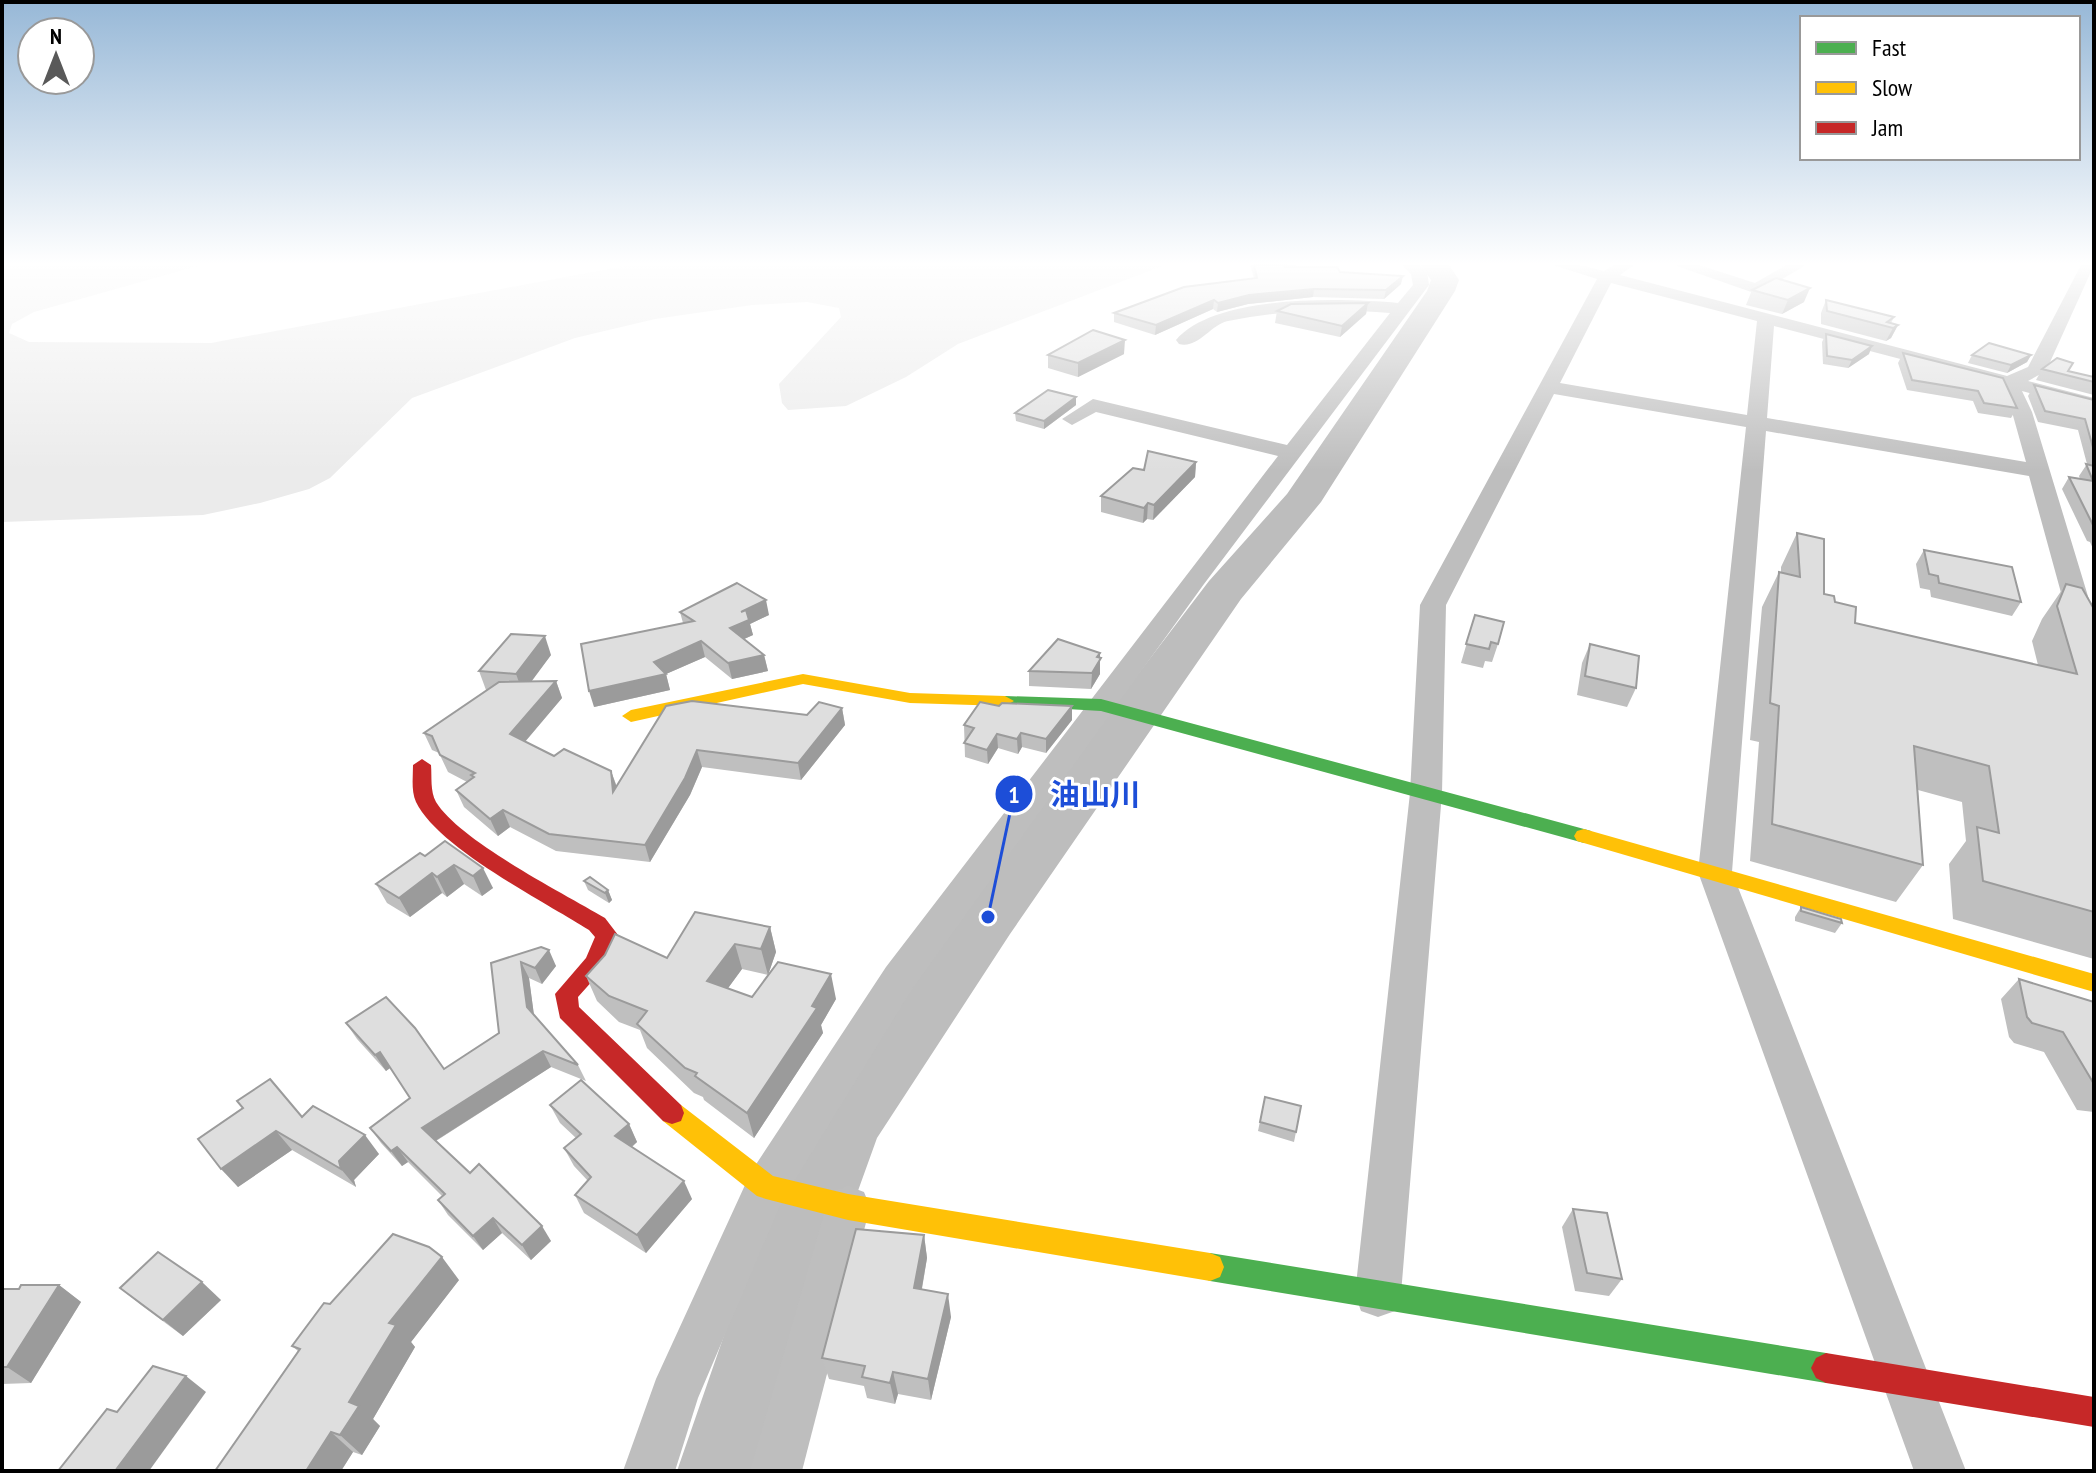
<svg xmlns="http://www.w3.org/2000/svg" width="2096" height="1473" viewBox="0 0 2096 1473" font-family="'PT Sans Narrow','Noto Sans JP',sans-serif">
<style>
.green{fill:#ebebeb}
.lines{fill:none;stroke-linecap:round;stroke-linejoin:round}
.river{fill:#bdbdbd;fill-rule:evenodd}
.street{fill:#bebebe;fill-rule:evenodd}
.fast{fill:#4caf50;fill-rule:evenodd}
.slow{fill:#ffc107;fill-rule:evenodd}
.jam{fill:#c62828;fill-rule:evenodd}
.wall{fill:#bfbfbf}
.shaded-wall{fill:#9b9b9b}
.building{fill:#dedede;stroke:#9b9b9b;stroke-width:2}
.leader{fill:none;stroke:#1d4ed8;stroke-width:3}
.callout-dot{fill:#1d4ed8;stroke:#fff;stroke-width:3}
.mark-label{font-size:24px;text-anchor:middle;font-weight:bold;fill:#fff}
.callout-label{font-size:30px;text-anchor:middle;font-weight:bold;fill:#1d4ed8;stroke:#fff;stroke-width:6;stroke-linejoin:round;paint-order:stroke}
</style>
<rect width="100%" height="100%" fill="#fff"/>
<polygon class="green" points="2,265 201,265 34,312 12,324 9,333 29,342 211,343 630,265 1165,265 958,344 906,377 846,406 788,410 782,403 779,384 841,317 839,308 807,302 752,305 655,319 575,338 412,398 330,478 309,489 260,503 203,515 2,522"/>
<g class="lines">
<polygon class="river" points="1421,265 1449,265 1459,280 1455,291 1321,502 1241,599 1010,934 877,1138 810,1324 767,1471 677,1471 728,1324 822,1099 966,900 1209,581 1287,494 1427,291 1431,280"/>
<g class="street">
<path d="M1402,265H1420L1427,272L1429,285L1204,584L912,989L782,1201L698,1398L675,1471H623L656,1379L751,1172L886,967L1278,456L1096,412L1072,425L1062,419L1093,399L1287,445L1390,313C1336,308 1282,310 1228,321C1210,325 1198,349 1179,344L1176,340C1215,294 1341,298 1398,303L1413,285L1411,274Z"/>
<path d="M1553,265H1580L1604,271L1614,265H1634L1620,275L2007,376L2028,367L2081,265H2094L2046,371L2028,381L2094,398V410L2022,391L2032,412L2094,616V670L2084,668L2080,662L2029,476L1766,431L1732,872L1966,1471H1914L1698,872L1746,427L1554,394L1446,605L1442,793L1401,1294L1395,1311L1378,1317L1361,1311L1355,1294L1410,793L1420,605L1597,279ZM1611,283L1757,321L1747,415L1560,383ZM1774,326L2000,385L2012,412L2026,462L1767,418Z"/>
<polygon points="1674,265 1699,265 1755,283 1786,265 1806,265 1757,294"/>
<polygon points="848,1186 864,1192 870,1207 802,1471 750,1471 826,1207 832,1192"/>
</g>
<g class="fast">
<polygon points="1005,696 1101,699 1584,829 1591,831 1594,836 1591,841 1584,843 1101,711 999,705 996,701"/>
<polygon points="1210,1253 1826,1353 1836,1358 1841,1368 1836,1378 1826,1383 1210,1281 1200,1277 1196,1267 1200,1257"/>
</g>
<g class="slow">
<polygon points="803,674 910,693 1005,696 1014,701 1005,706 910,703 803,684 631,722 622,716 631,710"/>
<polygon points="1584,829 2094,974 2094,992 1577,841 1574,836 1577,831"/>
<polygon points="672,1102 681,1105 773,1176 848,1194 1210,1253 1220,1257 1224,1267 1220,1277 1210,1281 848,1220 766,1199 757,1196 663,1121 660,1113 663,1105"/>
</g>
<g class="jam">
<path d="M422,759L431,765C432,777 430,791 436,802C460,841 563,893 605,918L618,935L603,969L578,997L579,1007L681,1105L684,1113L681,1121L672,1124L663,1121L560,1018L555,994L586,958L595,937L589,930C545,902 438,848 416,802C411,791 413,777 413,765Z"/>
<polygon points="1826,1353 2094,1397 2094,1427 1826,1383 1816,1378 1811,1368 1816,1358"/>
</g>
</g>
<g class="wall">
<polygon points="1250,265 1298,265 1295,267 1340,272 1401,284 1384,299 1313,297 1248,304 1217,312 1213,309 1155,335 1114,322 1114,313 1254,278"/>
<polygon points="1752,290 1804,302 1782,314 1746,305"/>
<polygon points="1826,300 1894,317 1891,323 1898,325 1891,338 1886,341 1821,324 1821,313"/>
<polygon points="1368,303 1366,314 1340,337 1275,323 1277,311"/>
<polygon points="1826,334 1869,354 1848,368 1823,364 1822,342"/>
<polygon points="1903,353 2017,408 2011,418 1978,413 1973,401 1907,390 1898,363"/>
<polygon points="1124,354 1078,377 1048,368 1048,355"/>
<polygon points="1972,355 2031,355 2027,362 2007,373 1968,363"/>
<polygon points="2042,369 2094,377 2094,395 2036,380"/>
<polygon points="2034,385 2094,400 2094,551 2090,542 2087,541 2062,489 2069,477 2080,479 2079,476 2087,464 2078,430 2038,422 2028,396"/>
<polygon points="1076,397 1076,405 1044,429 1016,421 1015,413"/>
<polygon points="1196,462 1195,477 1153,520 1147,519 1143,523 1101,512 1101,496 1144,470"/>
<polygon points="1797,533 1824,594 1835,602 1855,623 2038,665 2032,641 2042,619 2066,584 2094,609 2094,959 1953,919 1949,864 1966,841 1962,802 1918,790 1923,865 1896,902 1750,861 1759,742 1750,740 1762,607 1779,572 1781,572 1781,567"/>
<polygon points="1924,550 2021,602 2012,616 1931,597 1930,590 1920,588 1916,564"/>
<polygon points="680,612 769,615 750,624 753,635 744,639 764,655 768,671 732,679 705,657 666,674 670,690 594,707 683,623"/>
<polygon points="1475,615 1498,644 1492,662 1485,661 1483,668 1461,663"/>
<polygon points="1590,644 1636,688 1627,707 1577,695 1582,663"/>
<polygon points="551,655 531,681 556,681 562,698 525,742 554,756 611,771 617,787 666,706 807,715 842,708 845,725 801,780 702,767 690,795 650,862 556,851 510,827 498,836 464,807 456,790 467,782 448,772 439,753 432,750 424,733 488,690 486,690 479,671"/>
<polygon points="1100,658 1100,674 1091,689 1029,686 1029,671"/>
<polygon points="1072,720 1046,753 1022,747 1018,754 998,748 988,764 965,757 964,725"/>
<polygon points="445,841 493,888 482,896 464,884 447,897 442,893 410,917 387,903 376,884 425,856"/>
<polygon points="584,881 608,890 612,900 609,903 588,890"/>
<polygon points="1801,907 1842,923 1835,933 1795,921 1795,917"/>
<polygon points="770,927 776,952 768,975 742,969 728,988 752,997 836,999 821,1025 823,1033 754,1138 704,1100 703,1097 694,1093 647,1048 640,1030 619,1022 597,1001 586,976 667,958"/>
<polygon points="541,947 556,966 542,984 529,978 534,1015 578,1065 586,1081 551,1067 436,1141 470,1173 551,1241 531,1260 502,1233 483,1250 448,1215 438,1200 442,1196 408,1162 402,1166 381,1143 370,1128 410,1098 390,1068 386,1071 357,1039 346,1023 444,1069 499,1033 491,963"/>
<polygon points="2019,979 2094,1002 2094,1112 2077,1110 2044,1052 2014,1043 2009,1037 2001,999"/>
<polygon points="1265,1097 1296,1132 1294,1142 1258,1131"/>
<polygon points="550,1105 629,1124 637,1142 632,1147 692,1199 646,1253 584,1213 575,1195 588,1181 574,1166 564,1148 576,1138 560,1123"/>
<polygon points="302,1117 379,1154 354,1180 356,1187 292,1150 238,1187 198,1139"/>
<polygon points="1573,1209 1622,1279 1609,1296 1575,1291 1562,1227"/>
<polygon points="924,1235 927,1258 922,1289 951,1317 931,1400 898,1394 895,1404 867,1398 864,1386 829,1379 822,1358"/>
<polygon points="459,1280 411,1342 415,1347 373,1419 380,1426 362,1455 353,1452 341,1471 215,1471 298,1351 292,1346 330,1304"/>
<polygon points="59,1285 81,1302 31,1383 2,1384 2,1290"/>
<polygon points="120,1288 221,1300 183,1336 141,1305"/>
</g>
<g class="shaded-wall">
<polygon points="1403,276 1401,284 1384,299 1386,290"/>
<polygon points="1810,288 1804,302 1782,314 1788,300"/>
<polygon points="1314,289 1313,297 1248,304 1217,312 1218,303 1249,295"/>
<polygon points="1214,300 1213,309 1155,335 1156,325"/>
<polygon points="1368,303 1366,314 1340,337 1342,326"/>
<polygon points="1898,325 1891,338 1886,341 1893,328"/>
<polygon points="1125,340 1124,354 1078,377 1078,363"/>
<polygon points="1872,346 1869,354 1848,368 1852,360"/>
<polygon points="2031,355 2027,362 2007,373 2011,365"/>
<polygon points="1076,397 1076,405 1044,429 1044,421"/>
<polygon points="1196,462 1195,477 1153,520 1154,505"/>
<polygon points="1148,503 1147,519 1143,523 1144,508"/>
<polygon points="766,600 769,615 750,624 753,635 733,644 730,628 741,612"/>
<polygon points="545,636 551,655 523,693 516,674"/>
<polygon points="701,641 705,657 666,674 670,690 594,707 589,691"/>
<polygon points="1100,653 1100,674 1091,689 1092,673 1097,657"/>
<polygon points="764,655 768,671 732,679 728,663"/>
<polygon points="556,681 562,698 517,751 510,734"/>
<polygon points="1072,706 1072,720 1046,753 1046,739"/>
<polygon points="842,708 845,725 801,780 798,763"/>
<polygon points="1021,733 1022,747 1018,754 1017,739"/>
<polygon points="997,734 998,748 988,764 987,750"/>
<polygon points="697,750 702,767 690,795 650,862 645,845"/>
<polygon points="611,771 617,788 613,792"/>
<polygon points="503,810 510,827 498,836 490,819"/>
<polygon points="454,865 464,884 447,897 437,877"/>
<polygon points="483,868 493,888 482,896 473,876"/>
<polygon points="432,873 442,893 410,917 399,898"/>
<polygon points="608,890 612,900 609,903 605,893"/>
<polygon points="770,927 776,952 768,975 761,949"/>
<polygon points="735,944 742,969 715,1006 707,981"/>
<polygon points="549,950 556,966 542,984 535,968"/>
<polygon points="521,962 529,978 535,1023 527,1007"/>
<polygon points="831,974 836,999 821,1025 823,1033 754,1138 747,1113"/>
<polygon points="543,1051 551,1067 432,1143 422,1128"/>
<polygon points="380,1052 390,1068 386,1071 375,1055"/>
<polygon points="629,1124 637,1142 623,1154 615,1136"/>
<polygon points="276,1131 292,1150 238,1187 221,1169"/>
<polygon points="365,1135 379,1154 354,1180 356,1187 341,1169 339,1161"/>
<polygon points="397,1147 408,1162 402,1166 391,1151"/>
<polygon points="684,1181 692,1199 646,1253 637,1235"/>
<polygon points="493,1218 502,1233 483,1250 473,1236"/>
<polygon points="542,1226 551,1241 531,1260 522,1245"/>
<polygon points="924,1235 927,1258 918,1310 914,1288"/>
<polygon points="442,1257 459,1280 411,1342 415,1347 373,1419 380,1426 362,1455 340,1435 349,1402 389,1323"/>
<polygon points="202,1282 221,1300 183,1336 163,1320"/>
<polygon points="59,1285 81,1302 31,1383 7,1367"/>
<polygon points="948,1294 951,1317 931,1400 928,1379"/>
<polygon points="893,1372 898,1394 895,1404 890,1383"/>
<polygon points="186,1376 206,1392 149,1471 115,1471"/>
<polygon points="331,1432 353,1452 341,1471 306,1471"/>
</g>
<g class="building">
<polygon points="1254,265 1288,265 1284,267 1337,267 1340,272 1403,276 1386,290 1314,289 1249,295 1218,303 1214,300 1156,325 1114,313 1184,287 1257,278"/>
<polygon points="1776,278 1810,288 1788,300 1752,290"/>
<polygon points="1826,300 1894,317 1887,322 1898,325 1893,328 1827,311"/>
<polygon points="1368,303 1342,326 1277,311 1291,304"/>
<polygon points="1093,330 1125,340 1078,363 1048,355"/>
<polygon points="1826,334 1872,346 1852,360 1827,356"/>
<polygon points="1989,343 2031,355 2011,365 1972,355"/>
<polygon points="1903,353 2003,378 2017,408 1984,403 1978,391 1912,380"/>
<polygon points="2057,358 2073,363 2068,371 2094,377 2094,382 2042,369"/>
<polygon points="2034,385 2094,400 2094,451 2085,419 2045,411"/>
<polygon points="1048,390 1076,397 1044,421 1015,413"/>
<polygon points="1148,451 1196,462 1154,505 1148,503 1144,508 1101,496 1133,468 1144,470"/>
<polygon points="2086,464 2094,466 2094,527 2069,477 2093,481"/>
<polygon points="1797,533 1824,539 1824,594 1834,596 1835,602 1856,607 1855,623 2077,674 2057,606 2066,584 2082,588 2094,609 2094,912 1983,881 1977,827 1999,833 1989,766 1914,746 1923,865 1772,824 1779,706 1770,703 1779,572 1800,577"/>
<polygon points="1924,550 2012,567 2021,602 1939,583 1938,576 1929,574"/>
<polygon points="737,583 766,600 741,612 746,610 749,620 730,628 764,655 728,663 701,641 654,662 666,674 589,691 581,644 694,621 680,612"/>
<polygon points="1475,615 1504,622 1498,644 1491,642 1489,649 1466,644"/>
<polygon points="511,634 545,636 516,674 479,671"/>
<polygon points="1058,639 1100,653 1097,657 1101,658 1092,673 1029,671"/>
<polygon points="1590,644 1639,656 1636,688 1585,676"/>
<polygon points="556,681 510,734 554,756 564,749 611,771 613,792 666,706 692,701 807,715 819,702 842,708 798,763 697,750 685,778 645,845 549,834 503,810 490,819 456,790 474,777 471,775 475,773 440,755 432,736 424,733 499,682"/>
<polygon points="980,702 999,706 1002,703 1072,706 1046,739 1021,733 1017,739 997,734 987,750 964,743 974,728 964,725"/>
<polygon points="445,841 483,868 473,876 454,865 437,877 432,873 399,898 376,884 420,853 425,856"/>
<polygon points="590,877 608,890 605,893 584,881"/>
<polygon points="1801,907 1841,919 1842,923 1801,911"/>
<polygon points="695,912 770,927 761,949 735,944 707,981 752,997 778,962 831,974 812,1006 817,1008 747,1113 695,1076 697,1073 685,1068 637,1024 647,1011 609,996 586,976 605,955 615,934 667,958"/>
<polygon points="541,947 549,950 535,968 521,962 527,1007 578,1065 543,1051 422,1128 470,1173 479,1164 542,1226 522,1245 493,1218 473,1236 438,1200 445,1194 397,1147 391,1151 370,1128 410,1098 380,1052 375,1055 346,1023 386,997 415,1028 444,1069 499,1033 491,963"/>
<polygon points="2019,979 2094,1002 2094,1084 2063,1032 2032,1023 2027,1017"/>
<polygon points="270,1079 302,1117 313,1106 365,1135 339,1161 341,1169 276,1131 221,1169 198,1139 243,1108 237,1101"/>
<polygon points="581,1080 629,1124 615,1136 684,1181 637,1235 575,1195 591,1177 564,1148 581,1134 550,1105"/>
<polygon points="1265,1097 1301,1106 1296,1132 1260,1122"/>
<polygon points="1573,1209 1607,1213 1622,1279 1587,1273"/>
<polygon points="856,1229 924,1235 914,1288 948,1294 928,1379 893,1372 890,1383 862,1377 865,1366 822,1358"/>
<polygon points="393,1234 429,1247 442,1257 389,1323 396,1325 349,1402 359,1406 340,1435 331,1432 306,1471 215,1471 300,1349 292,1346 324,1303 330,1304"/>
<polygon points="158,1252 202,1282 163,1320 120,1288"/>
<polygon points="21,1285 59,1285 7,1367 2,1367 2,1290 3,1289 19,1289"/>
<polygon points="153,1366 186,1376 115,1471 58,1471 107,1409 117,1412"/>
</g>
<linearGradient id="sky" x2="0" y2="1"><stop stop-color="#97b8d7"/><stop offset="0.56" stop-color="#fff"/><stop offset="1" stop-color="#fff" stop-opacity="0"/></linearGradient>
<rect width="2096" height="471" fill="url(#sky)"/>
<path class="leader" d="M988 917L1014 794"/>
<g class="callout-dot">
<circle cx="988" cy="917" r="8"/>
<circle cx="1014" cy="794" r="20"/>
</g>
<g class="mark-label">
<text x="1014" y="803">1</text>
</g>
<g class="callout-label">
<text x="1095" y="805">油山川</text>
</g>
<rect width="2096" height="1473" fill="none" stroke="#000000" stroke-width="8"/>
<rect x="1800" y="16" width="280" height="144" fill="#ffffff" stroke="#999999" stroke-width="2"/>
<rect x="1816" y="42" width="40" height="12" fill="#4caf50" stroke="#999999" stroke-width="2"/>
<text x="1872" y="56" font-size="24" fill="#000000">Fast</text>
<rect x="1816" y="82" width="40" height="12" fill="#ffc107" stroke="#999999" stroke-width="2"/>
<text x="1872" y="96" font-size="24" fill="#000000">Slow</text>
<rect x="1816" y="122" width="40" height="12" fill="#c62828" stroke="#999999" stroke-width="2"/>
<text x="1872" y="136" font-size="24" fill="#000000">Jam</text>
<g transform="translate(56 56)"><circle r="38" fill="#ffffff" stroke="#999999" stroke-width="2"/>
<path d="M0-6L14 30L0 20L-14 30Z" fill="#595959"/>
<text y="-12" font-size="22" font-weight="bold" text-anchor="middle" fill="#000000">N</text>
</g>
</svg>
